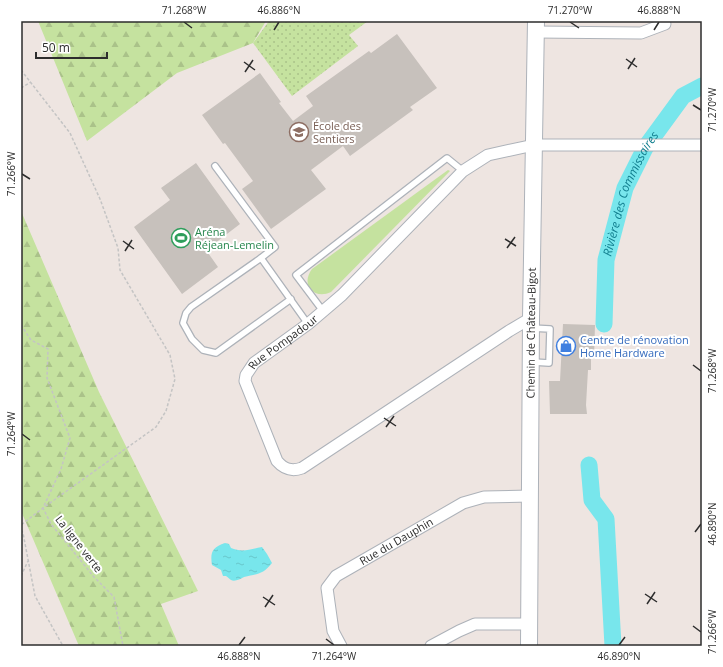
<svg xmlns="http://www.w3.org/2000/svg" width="723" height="667" viewBox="0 0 723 667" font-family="'Open Sans',sans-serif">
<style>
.grass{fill:#c5e29f}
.forest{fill:url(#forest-firs)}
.park{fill:url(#park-dots)}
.water{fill:url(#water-ripples)}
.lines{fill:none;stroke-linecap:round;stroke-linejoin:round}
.river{stroke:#78e6ec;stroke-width:17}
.building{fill:#c7c1bc}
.lane-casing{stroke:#adb2b9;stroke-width:8}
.street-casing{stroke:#adb2b9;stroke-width:13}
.secondary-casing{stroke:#adb2b9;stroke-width:18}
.path{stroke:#c4c4c4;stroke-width:1.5;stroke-dasharray:3 2;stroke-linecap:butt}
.lane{stroke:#fff;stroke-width:5.5}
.street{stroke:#fff;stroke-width:11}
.secondary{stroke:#fff;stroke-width:16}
.ticks{fill:none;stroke:#2d2d2d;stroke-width:1.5}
.labels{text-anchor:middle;stroke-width:4;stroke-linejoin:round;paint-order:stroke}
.education-label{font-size:11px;fill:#785e54;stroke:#fff;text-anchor:start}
.leisure-label{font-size:11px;fill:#27864d;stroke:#fff;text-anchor:start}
.street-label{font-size:11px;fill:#2d2d2d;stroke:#fff}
.shop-label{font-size:11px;fill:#366cbe;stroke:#fff;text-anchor:start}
.water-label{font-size:12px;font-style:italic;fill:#127f8f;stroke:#fff}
.neatline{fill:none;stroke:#2d2d2d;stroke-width:1.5}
.ticks-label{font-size:10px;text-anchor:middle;fill:#2d2d2d}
</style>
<defs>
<pattern id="forest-firs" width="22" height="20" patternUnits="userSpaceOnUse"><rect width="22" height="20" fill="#c5e29f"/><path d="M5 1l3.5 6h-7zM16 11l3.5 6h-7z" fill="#aac289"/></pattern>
<pattern id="park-dots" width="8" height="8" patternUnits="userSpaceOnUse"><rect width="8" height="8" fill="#c5e29f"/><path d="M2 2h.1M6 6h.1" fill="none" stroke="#aac289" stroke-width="1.8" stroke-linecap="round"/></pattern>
<pattern id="water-ripples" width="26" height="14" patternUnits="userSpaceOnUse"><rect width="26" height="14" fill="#78e6ec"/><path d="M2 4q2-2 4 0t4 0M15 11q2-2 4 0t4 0" fill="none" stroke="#68c6cb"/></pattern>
</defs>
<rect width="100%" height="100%" fill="#eee5e1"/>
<path class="grass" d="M448,170L450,171L331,292C314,300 300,285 312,269Z"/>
<g class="forest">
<polygon points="38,21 266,21 253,43 177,73 87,141"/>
<polygon points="21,211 99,392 198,591 161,604 179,646 79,646 21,511"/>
</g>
<polygon class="park" points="269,21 368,21 349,35 358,46 292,96 253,43"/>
<path class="water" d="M225,543L229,544L231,548C242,553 251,549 262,547L267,554L272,563C263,575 256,574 244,577C240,579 235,582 231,580C229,579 228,577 226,576H223L221,570L212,565C210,553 212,547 225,543Z"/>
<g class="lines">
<g class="river">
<path id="s1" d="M604,324L606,260L625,188L645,148L683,96L702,86"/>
<polyline points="589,465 592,500 606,519 613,646"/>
</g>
</g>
<g class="building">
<polygon points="397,34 437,88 410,107 413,110 350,156 343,146 311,170 326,189 271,229 242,189 253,181 225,143 223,144 202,115 260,73 281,102 279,103 293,121 313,106 306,96 369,51 371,53"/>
<polygon points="196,163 240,224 206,250 218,267 182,294 134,227 170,200 161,188"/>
<polygon points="563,324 595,325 594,358 591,358 591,370 588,370 586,405 587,414 550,414 549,381 560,381"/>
</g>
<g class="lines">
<defs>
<g id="lane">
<polyline points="215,166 275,247 261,258"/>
<polyline points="291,299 216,353 203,350 192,339 183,323 186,313 191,307 261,258 308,324"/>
<polyline points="323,311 296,275 447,158 463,171"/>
<polyline points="531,328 550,329 549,363 533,362"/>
</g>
<g id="street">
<polyline points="536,32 641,33 665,24"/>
<path id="s2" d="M531,318L509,331L302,468C291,472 284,469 277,461L245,381L246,375L254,363L308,324L342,295L463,171L488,155L534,145H702"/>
<path id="s3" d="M341,646L333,631L327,588L336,576L463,503L484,497L530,496"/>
<polyline points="431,646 459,631 475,624 530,624"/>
</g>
<g id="secondary">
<path id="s4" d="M529,646L531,318L536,21"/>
</g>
</defs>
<use href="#lane" class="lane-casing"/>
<use href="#street" class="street-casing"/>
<use href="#secondary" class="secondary-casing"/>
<g class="path">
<polyline points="21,70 70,133 100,199 118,248 120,270 170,355 175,379 166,411 156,427 43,508 21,525"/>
<polyline points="21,88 31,82"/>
<polyline points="21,325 31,340 48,349 47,378 70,438 61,469 43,508 51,524 94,577 114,597 123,646"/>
<polyline points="556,346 562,346"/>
<polyline points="21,530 23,533 35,596 63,646"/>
<polyline points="21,576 28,561"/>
</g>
<use href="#lane" class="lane"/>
<use href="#street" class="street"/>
<use href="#secondary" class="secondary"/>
</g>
<path class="ticks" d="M184,22L192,28M570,22L579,28M274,30L279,22M654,30L659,22M626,59L637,67M244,62L255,70M628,69L635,58M245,72L253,60M693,105L701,110M22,174L30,179M505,239L516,246M123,241L134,249M507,248L515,237M125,251L132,240M693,365L701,371M384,418L396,426M386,427L394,416M22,434L30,440M695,532L701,524M645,594L657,602M263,597L275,605M647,604L655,592M265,607L273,595M693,626L701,632M326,639L334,645M239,645L245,637M619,645L625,637"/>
<defs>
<symbol id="school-ring" viewBox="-11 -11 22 22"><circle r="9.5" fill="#fff" stroke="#8d6e63" stroke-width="1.5"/><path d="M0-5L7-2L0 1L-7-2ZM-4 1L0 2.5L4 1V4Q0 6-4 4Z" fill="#8d6e63"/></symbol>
<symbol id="stadium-ring" viewBox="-11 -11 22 22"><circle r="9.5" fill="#fff" stroke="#2e9e5b" stroke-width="1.5"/><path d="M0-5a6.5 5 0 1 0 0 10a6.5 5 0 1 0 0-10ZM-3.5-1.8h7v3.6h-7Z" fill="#2e9e5b"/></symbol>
<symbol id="shop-ring" viewBox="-11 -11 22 22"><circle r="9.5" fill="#fff" stroke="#3f7fe0" stroke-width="1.5"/><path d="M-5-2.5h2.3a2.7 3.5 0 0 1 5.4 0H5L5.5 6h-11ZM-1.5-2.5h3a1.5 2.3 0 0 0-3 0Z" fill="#3f7fe0"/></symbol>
</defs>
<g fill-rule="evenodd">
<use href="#school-ring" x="288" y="121" width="22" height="22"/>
<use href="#stadium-ring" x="170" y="227" width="22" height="22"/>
<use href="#shop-ring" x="555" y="335" width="22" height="22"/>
</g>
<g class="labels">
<g class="education-label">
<text x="313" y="130">École des<tspan x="313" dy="13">Sentiers</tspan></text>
</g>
<g class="leisure-label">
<text x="195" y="236">Aréna<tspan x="195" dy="13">Réjean‑Lemelin</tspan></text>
</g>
<g class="street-label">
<text dy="4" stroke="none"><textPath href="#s4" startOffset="313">Chemin de Château-Bigot</textPath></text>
<text dy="4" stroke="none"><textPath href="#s2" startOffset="444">Rue Pompadour</textPath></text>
<text dy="4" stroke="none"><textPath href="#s3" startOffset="145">Rue du Dauphin</textPath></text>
<text transform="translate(79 544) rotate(52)" y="4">La ligne verte</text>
</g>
<g class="shop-label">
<text x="580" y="344">Centre de rénovation<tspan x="580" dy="13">Home Hardware</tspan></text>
</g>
<g class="water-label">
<text dy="4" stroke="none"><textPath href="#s1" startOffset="135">Rivière des Commissaires</textPath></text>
</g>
</g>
<rect width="723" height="667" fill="none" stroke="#ffffff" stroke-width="44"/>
<path d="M36 52v6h71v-6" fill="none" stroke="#2d2d2d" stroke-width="2"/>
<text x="42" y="52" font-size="12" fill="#2d2d2d" stroke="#ffffff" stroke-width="3" paint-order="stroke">50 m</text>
<rect x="22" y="22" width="679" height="623" class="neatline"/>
<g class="ticks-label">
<text x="184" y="14">71.268°W</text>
<text x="279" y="14">46.886°N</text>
<text x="570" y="14">71.270°W</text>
<text x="659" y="14">46.888°N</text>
<text transform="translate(712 110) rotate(-90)" y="4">71.270°W</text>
<text transform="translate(11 174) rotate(-90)" y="4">71.266°W</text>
<text transform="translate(712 371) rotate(-90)" y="4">71.268°W</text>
<text transform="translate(11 434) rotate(-90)" y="4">71.264°W</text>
<text transform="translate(712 524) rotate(-90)" y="4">46.890°N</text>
<text transform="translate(712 632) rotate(-90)" y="4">71.266°W</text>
<text x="239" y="660">46.888°N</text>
<text x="334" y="660">71.264°W</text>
<text x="619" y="660">46.890°N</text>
</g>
</svg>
